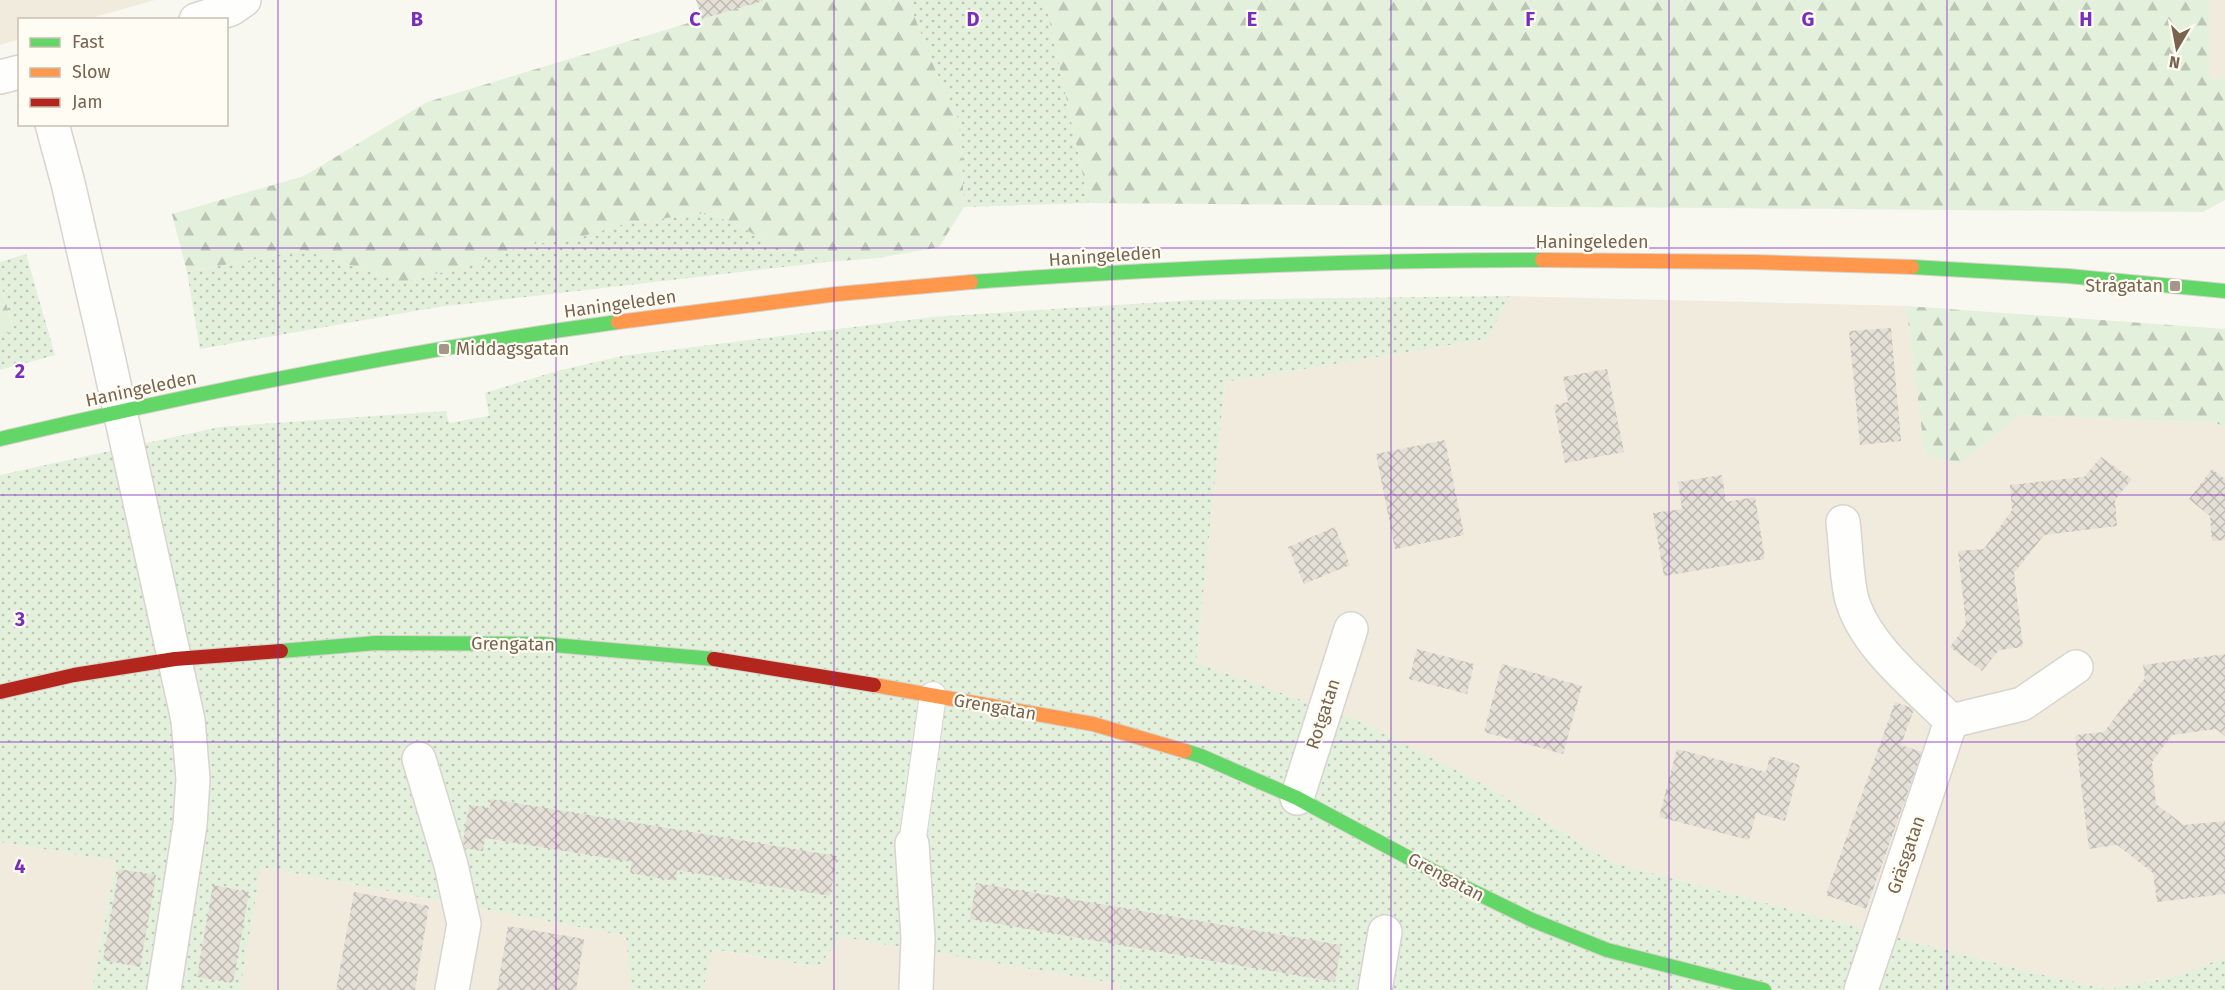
<svg xmlns="http://www.w3.org/2000/svg" width="2225" height="990" viewBox="0 0 2225 990" font-family="'Fira Sans',sans-serif">
<style>
.residential{fill:#f1ebde}
.grass{fill:url(#grass-dots)}
.forest{fill:url(#forest-firs)}
.building{fill:url(#building-cross-hatch)}
.lines{fill:none;stroke-linecap:round;stroke-linejoin:round}
.lane-casing{stroke:#d8d4ce;stroke-width:28}
.street-casing{stroke:#d8d4ce;stroke-width:36}
.fast-casing{stroke:#d7d3ca;stroke-width:16}
.slow-casing{stroke:#d7d3ca;stroke-width:16}
.jam-casing{stroke:#d7d3ca;stroke-width:16}
.lane{stroke:#fefefd;stroke-width:26}
.street{stroke:#fefefd;stroke-width:33}
.fast{stroke:#63d668;stroke-width:14}
.slow{stroke:#ff974d;stroke-width:14}
.jam{stroke:#b3261e;stroke-width:14}
.grid{fill:none;stroke:#7b2cbf;stroke-width:1.5;stroke-opacity:0.55}
.poi-dot{fill:#a59787;stroke:#fffcf3;stroke-width:2}
.labels{text-anchor:middle;stroke-width:4.5;stroke-linejoin:round;paint-order:stroke}
.street-label{font-size:18px;fill:#78644f;stroke:#fffcf3}
.poi-label{font-size:18px;fill:#78644f;stroke:#fffcf3;text-anchor:end}
.grid-label{font-size:20px;text-anchor:middle;font-weight:bold;fill:#7b2cbf;stroke:#fffcf3;stroke-width:4.5;stroke-linejoin:round;paint-order:stroke}
</style>
<defs>
<pattern id="grass-dots" width="8" height="8" patternUnits="userSpaceOnUse" patternTransform="scale(1.5)"><rect width="8" height="8" fill="#e3f0db"/><path d="M2 2h.1M6 6h.1" fill="none" stroke="#bdc6b4" stroke-width="1.8" stroke-linecap="round"/></pattern>
<pattern id="forest-firs" width="22" height="20" patternUnits="userSpaceOnUse" patternTransform="scale(1.5)"><rect width="22" height="20" fill="#e3f0db"/><path d="M5 1l3.5 6h-7zM16 11l3.5 6h-7z" fill="#bdc6b4"/></pattern>
<pattern id="building-cross-hatch" width="8" height="8" patternUnits="userSpaceOnUse" patternTransform="scale(1.5)"><rect width="8" height="8" fill="#e5e0d7"/><path d="M0 0l8 8M0 8l8-8" fill="none" stroke="#beb9b1"/></pattern>
</defs>
<rect width="100%" height="100%" fill="#f8f7f0"/>
<g class="residential">
<polygon points="0,0 155,0 88,19 20,20 19,39 0,45"/>
<polygon points="2209,0 2225,0 2225,79 2209,78"/>
<polygon points="1509,296 1906,306 1925,455 1960,464 2020,415 2214,423 2225,426 2225,957 2181,975 2108,989 2030,972 1613,863 1487,786 1357,720 1196,662 1225,382 1487,339"/>
<polygon points="0,842 116,861 92,990 0,990"/>
<polygon points="261,867 626,936 631,990 240,990"/>
<polygon points="841,937 1120,984 1120,990 703,990 711,949 818,967"/>
</g>
<g class="grass">
<polygon points="908,0 1045,0 1089,203 964,207 960,123 935,69"/>
<polygon points="705,213 732,222 780,249 827,262 438,307 200,349 187,272 303,250 403,282 471,265 525,245 570,240 628,223"/>
<polygon points="26,254 55,355 0,370 0,335 14,330 0,282 0,262"/>
<polygon points="1509,296 1487,339 1225,382 1196,662 1357,720 1487,786 1613,863 2030,972 2108,989 2181,975 2225,957 2225,990 1120,990 1120,984 841,937 818,967 712,949 703,990 631,990 626,936 261,867 240,990 92,990 116,861 0,842 0,475 220,427 446,411 449,423 489,416 485,393 557,371 622,356 933,317 1195,300"/>
</g>
<g class="forest">
<polygon points="765,0 908,0 935,69 960,123 964,207 939,247 878,258 827,262 780,249 732,222 705,213 628,223 570,240 525,245 471,265 403,282 303,250 187,272 172,214 304,176 427,102"/>
<polygon points="1045,0 2209,0 2209,78 2225,79 2225,200 2203,212 1089,203"/>
<polygon points="0,282 14,331 0,335"/>
<polygon points="1906,306 2225,329 2225,426 2214,423 2020,415 1960,464 1925,455"/>
</g>
<g class="building">
<polygon points="696,0 763,0 763,1 702,19"/>
<polygon points="1891,328 1901,441 1860,445 1849,331"/>
<polygon points="1607,369 1624,452 1565,463 1554,405 1568,402 1563,377"/>
<polygon points="1445,440 1464,535 1395,549 1376,454"/>
<polygon points="2101,457 2132,479 2115,500 2117,526 2044,535 2014,573 2023,647 1999,650 1982,671 1950,647 1966,625 1958,551 1984,549 2012,510 2010,485 2084,477"/>
<polygon points="2212,469 2225,479 2225,540 2212,541 2210,516 2189,499"/>
<polygon points="1722,475 1726,502 1755,497 1765,559 1664,576 1653,513 1682,509 1678,482"/>
<polygon points="1335,527 1350,565 1304,584 1288,547"/>
<polygon points="1417,649 1474,664 1467,694 1409,679"/>
<polygon points="2225,654 2225,736 2216,729 2172,735 2152,762 2156,804 2184,825 2225,821 2225,894 2157,902 2153,873 2117,845 2089,849 2075,735 2104,732 2145,678 2143,665"/>
<polygon points="1502,664 1582,686 1563,754 1484,732"/>
<polygon points="1895,702 1914,709 1901,745 1922,752 1866,909 1826,895"/>
<polygon points="1677,749 1766,772 1770,756 1800,765 1785,821 1756,813 1749,840 1659,817"/>
<polygon points="491,799 837,856 830,896 677,870 675,881 630,873 632,862 485,838 483,851 462,848 469,805 490,808"/>
<polygon points="119,869 156,875 140,967 103,960"/>
<polygon points="976,883 1341,945 1335,982 970,919"/>
<polygon points="213,885 249,892 233,983 197,977"/>
<polygon points="354,892 429,906 415,990 336,990"/>
<polygon points="508,926 584,939 576,990 497,990"/>
</g>
<g class="lines">
<defs>
<polyline id="lane" points="912,844 933,695"/>
<g id="street">
<polyline points="196,20 231,9 244,0"/>
<polyline points="0,77 20,72"/>
<polyline points="52,124 68,183 107,352 188,720 193,779 190,825 164,990"/>
<path d="M1843,522C1846,546 1846,572 1851,596C1863,645 1917,686 1951,721"/>
<polyline points="419,759 451,865 464,924 452,990"/>
<polyline points="1297,798 1351,629"/>
<polyline points="912,844 918,938 916,990"/>
<polyline points="1375,990 1385,932"/>
<polyline points="1861,990 1951,721 2022,704 2076,667"/>
</g>
<g id="fast">
<polyline points="1912,267 2068,276 2225,291"/>
<path d="M971,282C1161,268 1351,260 1542,260"/>
<path d="M0,439C204,391 410,350 618,322"/>
<polyline points="281,651 376,643 542,644 714,659"/>
<polyline points="1185,751 1201,756 1297,798 1450,880 1532,920 1607,950 1764,990"/>
</g>
<g id="slow">
<polyline points="1542,260 1753,262 1912,267"/>
<polyline points="618,322 837,294 971,282"/>
<polyline points="874,685 1093,724 1185,751"/>
</g>
<g id="jam">
<polyline points="714,659 874,685"/>
<polyline points="0,692 74,675 175,659 281,651"/>
</g>
</defs>
<use href="#lane" class="lane-casing"/>
<use href="#street" class="street-casing"/>
<use href="#fast" class="fast-casing"/>
<use href="#slow" class="slow-casing"/>
<use href="#jam" class="jam-casing"/>
<use href="#lane" class="lane"/>
<use href="#street" class="street"/>
<use href="#fast" class="fast"/>
<use href="#slow" class="slow"/>
<use href="#jam" class="jam"/>
</g>
<path class="grid" d="M278,0V990M556,0V990M834,0V990M1112,0V990M1391,0V990M1669,0V990M1947,0V990M0,248H2225M0,495H2225M0,742H2225"/>
<g class="poi-dot">
<rect x="2169" y="280" width="12" height="12" rx="3"/>
<rect x="438" y="343" width="12" height="12" rx="3"/>
</g>
<g class="labels">
<g class="street-label">
<text x="1592" y="248">Haningeleden</text>
<text transform="translate(1105 256) rotate(-4)" y="6">Haningeleden</text>
<text transform="translate(620 304) rotate(-8)" y="6">Haningeleden</text>
<text transform="translate(141 389) rotate(-12)" y="6">Haningeleden</text>
<text transform="translate(513 644) rotate(1)" y="6">Grengatan</text>
<text transform="translate(995 707) rotate(10)" y="6">Grengatan</text>
<text transform="translate(1323 714) rotate(-72)" y="6">Rotgatan</text>
<text transform="translate(1906 855) rotate(-71)" y="6">Gräsgatan</text>
<text transform="translate(1446 877) rotate(28)" y="6">Grengatan</text>
</g>
<g class="poi-label">
<text x="2163" y="292">Strågatan</text>
<text x="456" y="355" text-anchor="start">Middagsgatan</text>
</g>
</g>
<g class="grid-label">
<text x="417" y="26">B</text>
<text x="695" y="26">C</text>
<text x="973" y="26">D</text>
<text x="1252" y="26">E</text>
<text x="1530" y="26">F</text>
<text x="1808" y="26">G</text>
<text x="2086" y="26">H</text>
<text x="20" y="378">2</text>
<text x="20" y="626">3</text>
<text x="20" y="873">4</text>
</g>
<rect x="18" y="18" width="210" height="108" fill="#fffcf3" stroke="#c9bfb1" stroke-width="1.5"/>
<rect x="30" y="38" width="30" height="9" fill="#63d668" stroke="#c9bfb1" stroke-width="1.5"/>
<text x="72" y="48" font-size="18" fill="#78644f">Fast</text>
<rect x="30" y="68" width="30" height="9" fill="#ff974d" stroke="#c9bfb1" stroke-width="1.5"/>
<text x="72" y="78" font-size="18" fill="#78644f">Slow</text>
<rect x="30" y="98" width="30" height="9" fill="#b3261e" stroke="#c9bfb1" stroke-width="1.5"/>
<text x="72" y="108" font-size="18" fill="#78644f">Jam</text>
<g transform="translate(2177 48) rotate(190)" stroke="#fffcf3" stroke-width="4.5" paint-order="stroke">
<path d="M0-4.5L10 22L0 15L-10 22Z" fill="#78644f"/>
<text y="-9" font-size="16" font-weight="bold" text-anchor="middle" fill="#78644f">N</text>
</g>
</svg>
